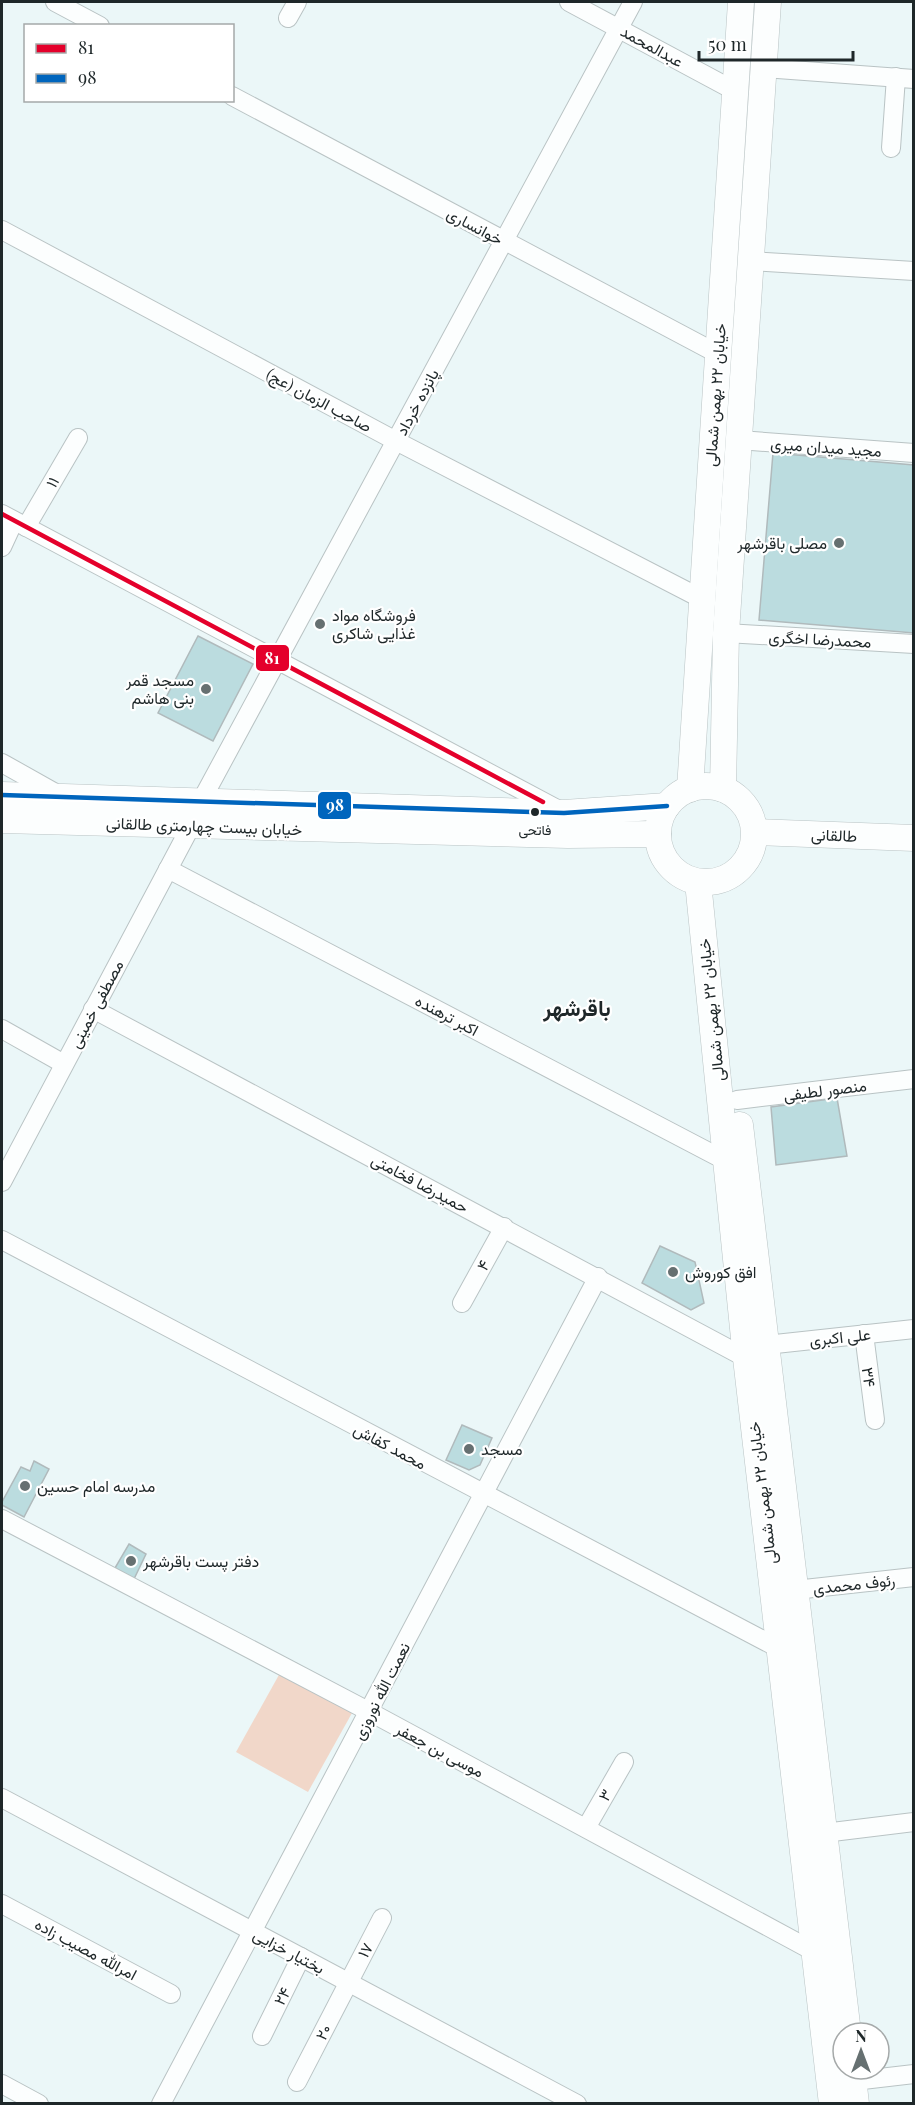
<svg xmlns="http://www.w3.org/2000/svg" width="915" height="2105" viewBox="0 0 915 2105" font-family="'Playfair Display',Vazirmatn,serif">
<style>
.green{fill:#f1d7c9}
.building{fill:#bbdcdf;stroke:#b0babc;stroke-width:1.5}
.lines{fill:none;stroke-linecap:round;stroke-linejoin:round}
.street-casing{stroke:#b9c3c4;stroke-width:20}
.secondary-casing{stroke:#b9c3c4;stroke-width:27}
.street{stroke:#fcfefe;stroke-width:18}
.secondary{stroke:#fcfefe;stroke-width:26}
.bus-1-casing{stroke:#fff;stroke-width:9}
.bus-2-casing{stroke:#fff;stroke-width:9}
.bus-1{stroke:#e4002b;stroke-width:4.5}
.bus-2{stroke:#0065bd;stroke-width:4.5}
.poi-dot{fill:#667071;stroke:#fff;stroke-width:2}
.bus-dot{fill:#1e2729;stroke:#fff;stroke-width:2}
.labels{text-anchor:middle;stroke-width:4.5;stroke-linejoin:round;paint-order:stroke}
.bus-label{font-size:14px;fill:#1e2729;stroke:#fff}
.street-label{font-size:16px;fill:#1e2729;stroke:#fff}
.poi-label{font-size:16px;fill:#1e2729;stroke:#fff;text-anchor:start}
.district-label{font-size:22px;font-weight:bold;fill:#1e2729;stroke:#fff}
.line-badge{stroke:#fff;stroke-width:2}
.badge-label{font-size:16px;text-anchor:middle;font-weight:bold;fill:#fff}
</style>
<rect width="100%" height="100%" fill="#ebf7f8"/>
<polygon class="green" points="280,1673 352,1713 308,1792 236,1752"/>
<g class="building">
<polygon points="773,453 914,465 914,633 759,620"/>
<polygon points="198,636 253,664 213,741 158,713"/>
<polygon points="837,1098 847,1156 776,1165 771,1107"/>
<polygon points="660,1246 695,1262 704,1303 691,1310 642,1283"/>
<polygon points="462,1425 492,1438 480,1465 469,1470 446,1460"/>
<polygon points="34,1461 49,1469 24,1517 2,1505 2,1502 21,1467 30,1471"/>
<polygon points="129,1544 146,1554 134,1579 115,1568"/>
</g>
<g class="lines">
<defs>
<g id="street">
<polyline points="55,2 100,26"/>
<polyline points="569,2 735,91"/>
<polyline points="288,18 297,2"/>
<polyline points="764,68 914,79"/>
<polyline points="232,96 718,354"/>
<polyline points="891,148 896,77"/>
<polyline points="2,230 396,441 702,599"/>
<polyline points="751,261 914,271"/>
<polyline points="739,440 914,453"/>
<polyline points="2,514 559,810"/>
<polyline points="26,527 78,438"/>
<polyline points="2,547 14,521"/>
<polyline points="726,633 914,644"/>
<polyline points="2,763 59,795"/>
<polyline points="200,803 633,2"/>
<polyline points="168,869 726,1161"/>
<polyline points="93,1009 746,1358"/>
<polyline points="2,1029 64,1064"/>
<polyline points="737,1100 914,1079"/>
<polyline points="2,1182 191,826"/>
<polyline points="2,1240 780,1649"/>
<polyline points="462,1303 504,1227"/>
<polyline points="864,1334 875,1420"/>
<polyline points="766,1345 914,1329"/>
<polyline points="2,1519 370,1712 813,1951"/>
<polyline points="795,1590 914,1577"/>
<polyline points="2,1798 577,2104"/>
<polyline points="586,1828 624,1762"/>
<polyline points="824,1833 914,1822"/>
<polyline points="2,1904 171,1994"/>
<polyline points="262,2036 301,1957"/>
<polyline points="854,2081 914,2074"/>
<polyline points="297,2082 382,1918"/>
<polyline points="2,2084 39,2104"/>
<polyline points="161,2104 598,1277"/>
</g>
<g id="secondary">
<circle cx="706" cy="834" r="48"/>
<polyline points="690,789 741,2"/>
<polyline points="723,789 726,633 768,2"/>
<polyline points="2,795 564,813 667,806"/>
<polyline points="2,820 568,835 658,834"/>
<polyline points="755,832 914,838"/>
<polyline points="698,882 746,1358 832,2104"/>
<polyline points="740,1125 848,2033"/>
<polyline points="852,2069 856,2104"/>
</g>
</defs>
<use href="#street" class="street-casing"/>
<use href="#secondary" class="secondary-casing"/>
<use href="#street" class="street"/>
<use href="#secondary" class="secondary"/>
<defs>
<polyline id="bus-1" points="2,514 543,802"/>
<polyline id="bus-2" points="2,795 564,813 667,806"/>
</defs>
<use href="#bus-1" class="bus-1-casing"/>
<use href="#bus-2" class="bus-2-casing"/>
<use href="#bus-1" class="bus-1"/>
<use href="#bus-2" class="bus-2"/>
</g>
<g class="poi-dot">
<circle cx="839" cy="543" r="6"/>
<circle cx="320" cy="624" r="6"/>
<circle cx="206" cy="689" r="6"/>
<circle cx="673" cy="1272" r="6"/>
<circle cx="469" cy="1449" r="6"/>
<circle cx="25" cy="1486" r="6"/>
<circle cx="131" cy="1561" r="6"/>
</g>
<circle class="bus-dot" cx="535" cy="812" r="5"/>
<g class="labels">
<g class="bus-label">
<text x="535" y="835">فاتحی</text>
</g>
<g class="street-label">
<text transform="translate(652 46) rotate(29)" y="6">عبدالمحمد</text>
<text transform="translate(475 226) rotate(28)" y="6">خوانساری</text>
<text transform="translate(715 395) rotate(-86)" y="6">خیابان ۲۲ بهمن شمالی</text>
<text transform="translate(319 400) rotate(28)" y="6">صاحب الزمان (عج)</text>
<text transform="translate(417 402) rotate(-62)" y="6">پانزده خرداد</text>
<text transform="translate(826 447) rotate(4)" y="6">مجید میدان میری</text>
<text transform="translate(52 482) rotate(-60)" y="6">۱۱</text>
<text transform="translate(820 639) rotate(3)" y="6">محمدرضا اخگری</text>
<text transform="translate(204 826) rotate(2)" y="6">خیابان بیست چهارمتری طالقانی</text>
<text transform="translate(834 835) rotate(2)" y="6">طالقانی</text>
<text transform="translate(96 1004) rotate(-62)" y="6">مصطفی خمینی</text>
<text transform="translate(711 1010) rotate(-96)" y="6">خیابان ۲۲ بهمن شمالی</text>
<text transform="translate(447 1015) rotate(28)" y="6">اکبر ترهنده</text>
<text transform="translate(825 1090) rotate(-7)" y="6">منصور لطیفی</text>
<text transform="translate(420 1183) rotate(28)" y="6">حمیدرضا فخامتی</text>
<text transform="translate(483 1265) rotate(-61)" y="6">۴</text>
<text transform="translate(840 1337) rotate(-6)" y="6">علی اکبری</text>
<text transform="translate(869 1377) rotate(83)" y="6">۳۴</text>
<text transform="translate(390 1446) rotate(28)" y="6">محمد کفاش</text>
<text transform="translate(762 1493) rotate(-97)" y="6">خیابان ۲۲ بهمن شمالی</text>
<text transform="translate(854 1584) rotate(-6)" y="6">رئوف محمدی</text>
<text transform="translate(381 1691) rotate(-63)" y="6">نعمت الله نوروزی</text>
<text transform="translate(440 1750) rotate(28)" y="6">موسی بن جعفر</text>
<text transform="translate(605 1795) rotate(-60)" y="6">۳</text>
<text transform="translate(86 1949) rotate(28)" y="6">امرالله مصیب زاده</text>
<text transform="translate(365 1950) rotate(-62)" y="6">۱۷</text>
<text transform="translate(289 1951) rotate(28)" y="6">بختیار خزایی</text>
<text transform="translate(282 1996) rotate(-63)" y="6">۲۴</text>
<text transform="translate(323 2032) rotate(-63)" y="6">۲۰</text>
</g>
<g class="poi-label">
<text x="827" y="549" text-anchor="end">مصلی باقرشهر</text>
<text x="332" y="621">فروشگاه مواد<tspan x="332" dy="18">غذایی شاکری</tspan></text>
<text x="194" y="686" text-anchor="end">مسجد قمر<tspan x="194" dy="18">بنی هاشم</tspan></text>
<text x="685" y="1278">افق کوروش</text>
<text x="481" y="1455">مسجد</text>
<text x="37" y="1492">مدرسه امام حسین</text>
<text x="143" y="1567">دفتر پست باقرشهر</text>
</g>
<g class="district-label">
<text x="577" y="1016">باقرشهر</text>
</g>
</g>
<g class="line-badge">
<rect x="255" y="644" width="35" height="28" rx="6" fill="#e4002b"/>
<rect x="317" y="791" width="35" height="29" rx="6" fill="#0065bd"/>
</g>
<g class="badge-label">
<text x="272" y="664">81</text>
<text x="335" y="811">98</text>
</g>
<rect width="915" height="2105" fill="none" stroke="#1e2729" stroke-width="6"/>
<rect x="24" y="24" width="210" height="78" fill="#ffffff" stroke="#a5a9a9" stroke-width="1.5"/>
<rect x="36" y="44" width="30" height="9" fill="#e4002b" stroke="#a5a9a9" stroke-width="1.5"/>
<text x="78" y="54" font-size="18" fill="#1e2729">81</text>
<rect x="36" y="74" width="30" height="9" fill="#0065bd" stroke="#a5a9a9" stroke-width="1.5"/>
<text x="78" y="84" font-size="18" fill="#1e2729">98</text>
<g transform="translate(861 2051)"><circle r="28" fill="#ffffff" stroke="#a5a9a9" stroke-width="1.5"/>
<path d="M0-4.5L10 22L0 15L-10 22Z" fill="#667071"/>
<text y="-9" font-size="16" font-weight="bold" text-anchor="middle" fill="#1e2729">N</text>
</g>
<path d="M699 51v9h154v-9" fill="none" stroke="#1e2729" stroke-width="3"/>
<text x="708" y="51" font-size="18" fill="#1e2729" stroke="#ffffff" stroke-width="4.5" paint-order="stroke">50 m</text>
</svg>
